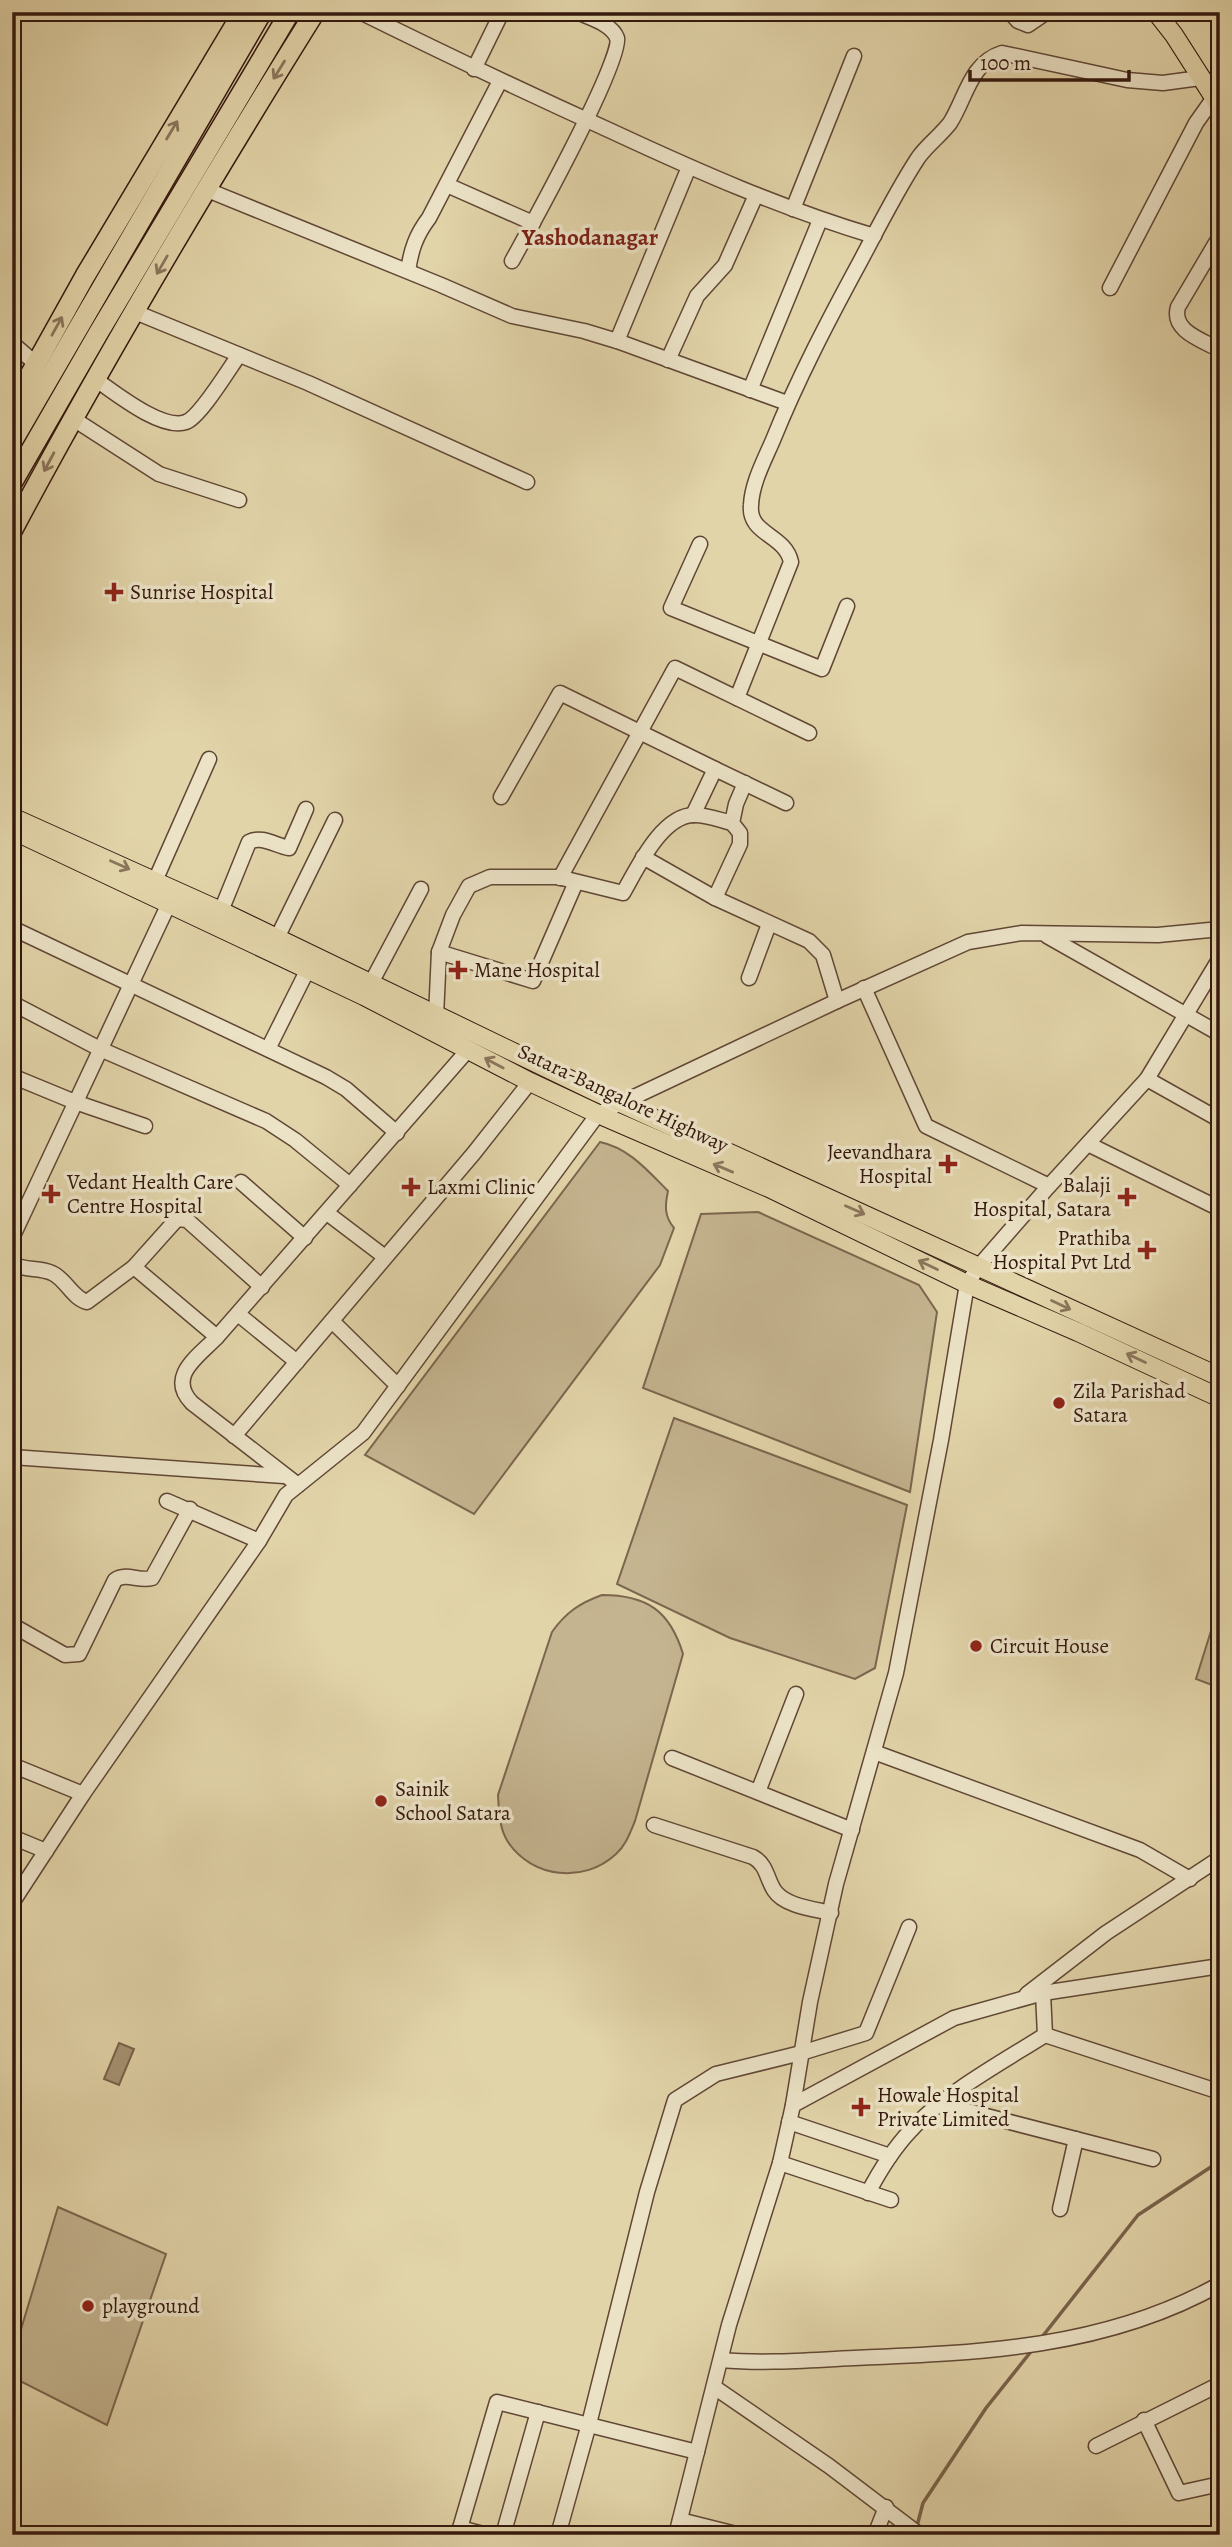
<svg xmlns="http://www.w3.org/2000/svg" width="1232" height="2547" viewBox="0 0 1232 2547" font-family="Alegreya,serif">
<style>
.green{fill:#c4b48f;stroke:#7c664e;stroke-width:2}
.water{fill:#a79474;stroke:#79624b;stroke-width:2}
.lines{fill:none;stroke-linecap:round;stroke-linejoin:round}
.stream{stroke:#79624b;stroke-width:3.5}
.minor-casing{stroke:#604735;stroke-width:17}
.major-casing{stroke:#34180e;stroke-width:20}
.highway-casing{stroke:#34180e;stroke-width:22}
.minor{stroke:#ece3c7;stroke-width:14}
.major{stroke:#e2d4a9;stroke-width:18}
.highway{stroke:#e2d4a9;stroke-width:19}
.oneway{stroke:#8b765c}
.poi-dot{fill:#8f2418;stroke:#ece3c7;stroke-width:2.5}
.labels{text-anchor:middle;stroke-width:7;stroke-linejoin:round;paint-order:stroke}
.poi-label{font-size:21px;fill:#34180e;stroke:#ece3c7;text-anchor:start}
.street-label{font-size:21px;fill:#34180e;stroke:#ece3c7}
.neighbourhood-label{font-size:23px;font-weight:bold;fill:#7a1f14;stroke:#ece3c7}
</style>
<rect width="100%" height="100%" fill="#e2d4a9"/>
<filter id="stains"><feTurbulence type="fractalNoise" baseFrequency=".00286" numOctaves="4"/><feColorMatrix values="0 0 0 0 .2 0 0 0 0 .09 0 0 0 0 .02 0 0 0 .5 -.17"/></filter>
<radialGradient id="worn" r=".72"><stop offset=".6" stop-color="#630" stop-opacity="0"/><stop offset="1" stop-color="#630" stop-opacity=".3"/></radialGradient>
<g class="green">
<path d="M600,1142C629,1148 648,1171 668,1191C665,1205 664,1216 674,1228L660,1265L474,1514L365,1455Z"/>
<polygon points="758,1212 919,1285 937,1312 910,1492 643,1388 701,1214"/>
<polygon points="674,1418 907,1505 875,1668 855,1679 730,1638 617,1584"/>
<path d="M602,1595C647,1595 670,1611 683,1654L635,1821C630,1833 626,1845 616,1854C584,1884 532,1878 508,1842C499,1828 499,1811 498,1795L552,1632C566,1612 580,1603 602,1595Z"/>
<polygon points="1220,1602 1220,1688 1196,1679"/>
<polygon points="58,2207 166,2254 107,2425 12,2377 12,2359"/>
</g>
<polygon class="water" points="119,2043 134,2049 119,2085 104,2079"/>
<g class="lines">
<g class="stream">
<polyline points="1042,2337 1138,2215 1220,2161"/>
<polyline points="917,2526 923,2503 986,2408 1033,2349"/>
</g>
<defs>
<g id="minor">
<path d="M360,12C443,53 527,93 611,131C697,171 783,209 874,236"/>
<polyline points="1010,12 1018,21 1028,25 1047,12"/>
<polyline points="474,69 502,12"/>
<polyline points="447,185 533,223"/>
<polyline points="205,189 441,285 512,316 584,331 617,341 787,403"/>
<polyline points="793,209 854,56"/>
<path d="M1220,236L1178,307C1171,331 1202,340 1220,350"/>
<path d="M512,261C528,232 624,58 617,38C612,24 590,18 577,12"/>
<path d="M408,271C411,250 416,235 429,218L500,81"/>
<polyline points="1110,288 1196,123 1213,99"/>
<polyline points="135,312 308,383 527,482"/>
<polyline points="617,341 689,167"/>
<polyline points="12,343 36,364"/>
<polyline points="668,360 697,296 725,265 756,195"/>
<path d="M95,379C114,392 162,431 186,422C200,417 229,369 239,355"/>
<polyline points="750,390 820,220"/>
<polyline points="72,418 159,474 239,500"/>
<polyline points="700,544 671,608 822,669 847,606"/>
<path d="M737,698L791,562C785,534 748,535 751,505C752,483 764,461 773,440C798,378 829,319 861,260C879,226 897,190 918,158C927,145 940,136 950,123C966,98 970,63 1002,53L1127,80L1163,83L1200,78"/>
<polyline points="715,769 786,803"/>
<polyline points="501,797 560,693 715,769 693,815"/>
<polyline points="643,857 715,898 809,941 823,955 837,1001"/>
<polyline points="560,878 675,668 809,733"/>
<polyline points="155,881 209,759"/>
<polyline points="715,898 740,844 740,833 732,823 736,804 745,783"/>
<path d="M221,911L249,842C262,835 276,846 289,848L306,809"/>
<polyline points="12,928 326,1077 346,1089 397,1133"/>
<polyline points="1047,936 1220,1034"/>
<polyline points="276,940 335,820"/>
<polyline points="439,952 533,981 576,882"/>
<polyline points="749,978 769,924"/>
<polyline points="370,985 421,889"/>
<polyline points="864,988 926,1126 1049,1186"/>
<polyline points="12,1003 100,1049 266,1121 295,1140 350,1185"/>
<path d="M436,1016L439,952L453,915L469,886L490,877H558L623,893C637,869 662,814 695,815C707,815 720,820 732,823"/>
<polyline points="268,1049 308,969"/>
<polyline points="12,1076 75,1102 145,1126"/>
<polyline points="1147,1079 1220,1120"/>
<polyline points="1088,1144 1220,1209"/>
<polyline points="241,1182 305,1238"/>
<polyline points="327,1213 385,1257"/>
<polyline points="12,1238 172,897"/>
<path d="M12,1264C26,1271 39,1267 52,1273C66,1279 72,1298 87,1302L134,1267L177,1219L187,1220L262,1287"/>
<polyline points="134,1267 217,1337"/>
<polyline points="238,1314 297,1362"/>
<polyline points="332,1321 398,1386"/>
<polyline points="234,1436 474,1153 530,1082"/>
<polyline points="12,1457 284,1476"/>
<path d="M298,1485L192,1403C166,1376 199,1356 217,1337L468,1050"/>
<polyline points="167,1501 259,1541"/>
<path d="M12,1625L65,1655L79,1654L115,1580C127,1572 139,1582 152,1578L190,1509"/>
<polyline points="874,1752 1140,1850 1190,1879"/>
<polyline points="672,1758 852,1830"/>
<polyline points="12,1765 83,1794"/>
<polyline points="758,1792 796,1694"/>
<path d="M654,1825L753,1857C767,1865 766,1877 774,1890C784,1906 814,1909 831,1913"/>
<polyline points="12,1837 46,1851"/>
<polyline points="12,1903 83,1794 259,1541 286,1495 363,1433 598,1114 837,1001 968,942 1022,933 1158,935 1220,929"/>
<polyline points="1027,1994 1106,1933 1220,1858"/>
<polyline points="1045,2035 1220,2092"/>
<polyline points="940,2104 1153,2159"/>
<polyline points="793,2105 810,2002 836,1884 896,1673 941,1440 967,1284 979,1266 1049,1186 1147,1079 1220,958"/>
<polyline points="789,2122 890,2156"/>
<polyline points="780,2163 891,2200"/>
<path d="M868,2193C880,2170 894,2148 911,2130C942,2095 1004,2061 1045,2035L1043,1993"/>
<polyline points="1060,2209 1076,2139"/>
<path d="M721,2360C766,2364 809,2360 854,2358C980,2353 1107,2348 1220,2284"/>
<polyline points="714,2387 829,2466 920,2535"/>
<polyline points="1144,2420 1179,2493 1220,2484"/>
<polyline points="1096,2446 1220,2384"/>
<polyline points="680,2520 740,2535"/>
<polyline points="460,2528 487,2535"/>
<polyline points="458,2535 497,2402 697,2452"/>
<polyline points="503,2535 538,2412"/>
<polyline points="558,2535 589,2424 647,2192 675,2100 716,2074 801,2053 866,2033 909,1927"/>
<polyline points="676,2535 729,2325 780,2163 793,2105 954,2018 1043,1993 1220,1966"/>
<polyline points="875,2535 886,2507"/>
</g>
<g id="major">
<polyline points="1156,12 1174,35 1220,107"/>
<polyline points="12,817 221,911 596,1092 1220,1377"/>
<polyline points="12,830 364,996 530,1082 598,1114 769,1188 967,1284 1078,1332 1220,1398"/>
</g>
<g id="highway">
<polyline points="12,407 85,276 243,12"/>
<polyline points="12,442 262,12"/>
<polyline points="12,483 99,332 290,12"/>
<path d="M12,531C106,354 209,182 315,12"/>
</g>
</defs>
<use href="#minor" class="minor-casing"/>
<use href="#major" class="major-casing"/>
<use href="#highway" class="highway-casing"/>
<use href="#minor" class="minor"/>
<use href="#major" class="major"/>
<use href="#highway" class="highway"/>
</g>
<defs><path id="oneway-shaft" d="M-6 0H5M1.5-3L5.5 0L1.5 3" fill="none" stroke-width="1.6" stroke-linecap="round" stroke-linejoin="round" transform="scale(1.75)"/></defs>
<g class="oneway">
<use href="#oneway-shaft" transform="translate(279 70) rotate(122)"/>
<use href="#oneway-shaft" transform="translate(172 130) rotate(-59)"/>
<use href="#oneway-shaft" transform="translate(162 265) rotate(120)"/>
<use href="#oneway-shaft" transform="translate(57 326) rotate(-61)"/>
<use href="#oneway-shaft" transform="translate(49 462) rotate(118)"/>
<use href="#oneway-shaft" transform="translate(120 865) rotate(24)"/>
<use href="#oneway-shaft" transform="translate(494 1063) rotate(-152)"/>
<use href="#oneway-shaft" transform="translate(723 1168) rotate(-157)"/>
<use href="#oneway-shaft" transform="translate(855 1210) rotate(24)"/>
<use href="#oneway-shaft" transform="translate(928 1265) rotate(-154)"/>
<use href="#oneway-shaft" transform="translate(1061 1305) rotate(25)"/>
<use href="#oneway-shaft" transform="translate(1136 1358) rotate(-155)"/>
</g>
<g class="poi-dot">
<path d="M110.5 581.5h7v7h7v7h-7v7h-7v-7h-7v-7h7z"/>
<path d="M454.5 959.5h7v7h7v7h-7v7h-7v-7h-7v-7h7z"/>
<path d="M944.5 1153.5h7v7h7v7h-7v7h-7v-7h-7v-7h7z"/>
<path d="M407.5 1176.5h7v7h7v7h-7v7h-7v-7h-7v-7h7z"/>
<path d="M47.5 1183.5h7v7h7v7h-7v7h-7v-7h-7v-7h7z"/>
<path d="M1123.5 1186.5h7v7h7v7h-7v7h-7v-7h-7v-7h7z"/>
<path d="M1143.5 1239.5h7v7h7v7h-7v7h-7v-7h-7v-7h7z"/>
<circle cx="1059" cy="1403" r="7"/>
<circle cx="976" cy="1646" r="7"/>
<circle cx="381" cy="1801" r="7"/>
<path d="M857.5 2096.5h7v7h7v7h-7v7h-7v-7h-7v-7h7z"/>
<circle cx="88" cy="2306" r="7"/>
</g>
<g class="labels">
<g class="poi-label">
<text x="130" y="599">Sunrise Hospital</text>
<text x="474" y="977">Mane Hospital</text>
<text x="932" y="1159" text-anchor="end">Jeevandhara<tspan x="932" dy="24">Hospital</tspan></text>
<text x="67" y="1189">Vedant Health Care<tspan x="67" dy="24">Centre Hospital</tspan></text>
<text x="1111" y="1192" text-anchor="end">Balaji<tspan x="1111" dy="24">Hospital, Satara</tspan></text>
<text x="427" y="1194">Laxmi Clinic</text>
<text x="1131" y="1245" text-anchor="end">Prathiba<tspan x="1131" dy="24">Hospital Pvt Ltd</tspan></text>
<text x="1073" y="1398">Zila Parishad<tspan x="1073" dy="24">Satara</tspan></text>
<text x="990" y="1653">Circuit House</text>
<text x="395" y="1796">Sainik<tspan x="395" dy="24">School Satara</tspan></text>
<text x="877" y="2102">Howale Hospital<tspan x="877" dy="24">Private Limited</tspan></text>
<text x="102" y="2313">playground</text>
</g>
<g class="street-label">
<text transform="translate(623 1098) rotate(25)" y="7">Satara-Bangalore Highway</text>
</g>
<g class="neighbourhood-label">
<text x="590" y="245">Yashodanagar</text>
</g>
</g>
<rect width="1232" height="2547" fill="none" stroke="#e2d4a9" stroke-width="42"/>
<rect x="14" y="14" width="1204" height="2519" fill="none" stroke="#34180e" stroke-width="3.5"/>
<rect x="21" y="21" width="1190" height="2505" fill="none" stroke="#34180e" stroke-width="2"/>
<path d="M970 70v10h159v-10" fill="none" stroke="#34180e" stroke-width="3.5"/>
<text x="980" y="70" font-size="21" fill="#34180e" stroke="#ece3c7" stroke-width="5" paint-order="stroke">100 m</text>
<rect width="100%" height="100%" filter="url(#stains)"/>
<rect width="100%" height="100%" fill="url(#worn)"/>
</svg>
